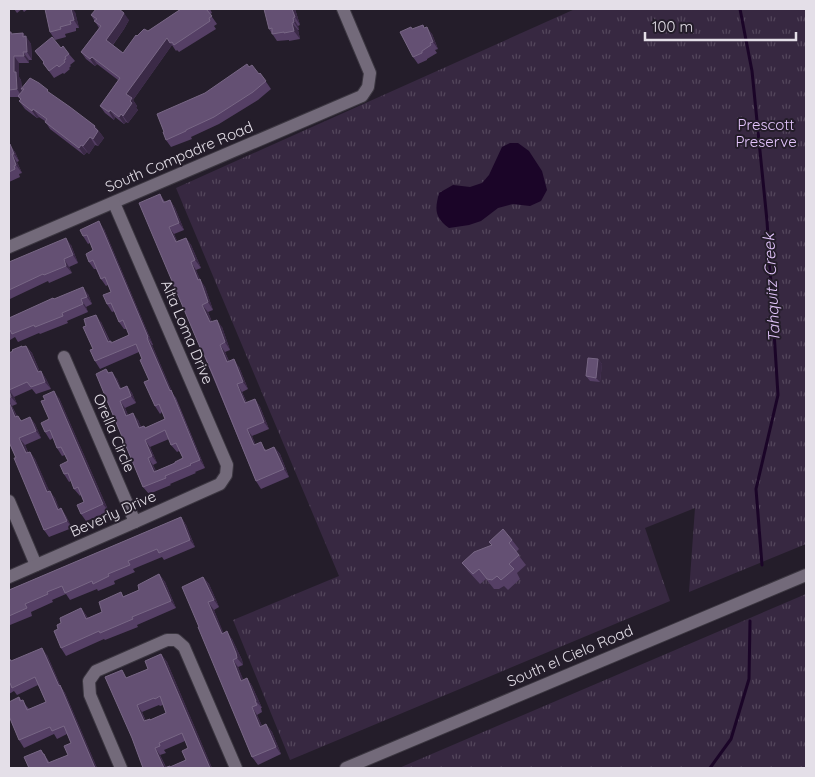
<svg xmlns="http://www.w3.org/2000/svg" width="815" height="777" viewBox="0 0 815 777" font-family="Quicksand,sans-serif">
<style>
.grass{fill:url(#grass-tufts)}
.water{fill:#1b0528}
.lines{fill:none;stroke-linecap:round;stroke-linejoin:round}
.stream{stroke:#1b0528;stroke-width:3}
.minor-casing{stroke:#3c3741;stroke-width:14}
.minor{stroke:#736a7a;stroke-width:12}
.wall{fill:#553f65;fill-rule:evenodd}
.shaded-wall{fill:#3b2a47}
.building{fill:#645073;stroke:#786785;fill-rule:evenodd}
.labels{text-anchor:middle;stroke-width:4;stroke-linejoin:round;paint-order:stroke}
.park-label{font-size:15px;fill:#e4c5fd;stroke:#241d2a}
.street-label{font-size:15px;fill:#e4dfe8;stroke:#241d2a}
.water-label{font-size:16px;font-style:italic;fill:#e3c5fc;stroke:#241d2a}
</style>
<defs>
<pattern id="grass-tufts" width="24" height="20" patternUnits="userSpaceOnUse" patternTransform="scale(1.25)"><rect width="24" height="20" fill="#372841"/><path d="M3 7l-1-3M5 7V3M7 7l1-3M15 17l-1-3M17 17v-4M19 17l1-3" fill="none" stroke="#54475c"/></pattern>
</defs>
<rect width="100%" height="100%" fill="#241d2a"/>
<g class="grass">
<polygon points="575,9 806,9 806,544 689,592 695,508 645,528 670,601 290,760 233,620 339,576 176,188"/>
<polygon points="806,594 806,768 399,768"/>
</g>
<path class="water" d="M510,143H518L529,151L542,171L547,190L541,201L530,206L513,204L498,208L481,221L469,225L449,228C434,217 435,209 439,193L453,185L470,187L482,183L489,175L502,147Z"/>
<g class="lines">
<g class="stream">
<polyline points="740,9 752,71 767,221 778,395 756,489 762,565"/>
<polyline points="710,768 731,739 749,679 750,621"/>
</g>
<defs>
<g id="minor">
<polyline points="9,247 362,96 368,87 370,73 343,9"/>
<polyline points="64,357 135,522"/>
<polyline points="9,501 36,565"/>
<polyline points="9,577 135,522 220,484 226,475 227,465 114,203"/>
<polyline points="121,768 90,695 89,681 96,671 167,640 176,640 184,647 236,768"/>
<polyline points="346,768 806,575"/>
</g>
</defs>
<use href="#minor" class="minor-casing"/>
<use href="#minor" class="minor"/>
</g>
<g class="wall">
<polygon points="14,9 22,9 17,13"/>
<polygon points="22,9 28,9 24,12"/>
<polygon points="181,9 210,9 212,13 210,14 217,24 214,26 216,29 179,52 177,50 176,51 172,45 133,100 137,106 136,108 138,110 128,123 126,122 124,124 115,117 114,120 105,113 100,106 118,80 97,64 95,66 86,59 81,52 99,28 91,15 129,20 124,29 113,45 123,53 137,36 148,31"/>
<polygon points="295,9 300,25 298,26 299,30 298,30 300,39 289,41 289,40 277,41 269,29"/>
<polygon points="75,12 79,28 76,28 76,31 65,34 66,37 55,40 50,32"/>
<polygon points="411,27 412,29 424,28 432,34 438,49 435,50 437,53 427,59 427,60 418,64 413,57"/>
<polygon points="9,32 11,32 12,34 23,33 31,44 32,60 29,60 29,63 19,63 19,77 21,80 22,89 50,94 95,126 104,138 98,146 95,145 89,154 87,152 84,155 50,129 45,121 39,117 37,118 25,109 19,101 21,100 18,97 9,97"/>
<polygon points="61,48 69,54 75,61 70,65 71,66 69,68 70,69 64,74 63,73 54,78 43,63 44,63 35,51"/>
<polygon points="249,67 259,74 260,73 271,89 258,100 219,124 191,137 192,139 171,147 166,140 205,93"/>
<polygon points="9,145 15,152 19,161 17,162 22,173 19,174 20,177 9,182"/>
<polygon points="160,194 165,202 170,200 175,208 184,230 174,234 177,241 186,238 191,245 201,268 196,270 200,280 205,287 213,310 208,312 212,322 222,327 230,350 225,352 229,361 239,367 248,389 242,392 247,403 255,399 260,407 269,429 252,436 255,444 267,450 274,447 280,454 289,477 261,489 256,481 205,358 202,352"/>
<path d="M104,229L153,345H152L173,394L176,398L205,468L195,472L196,473L170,484L171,485L149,494L143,487L106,369L109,373L117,379L121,389L127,386L132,393L136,403L125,408L128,415L138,420L141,427L144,426L145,428L165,419L162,412L160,414L155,406L149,380L142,359L139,352L100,369L95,361L93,349L101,322L110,341L112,343L129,335L127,329H124L119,322L115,311L112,312L107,304L111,292L108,285L106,286L101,279L96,269H94L89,262L93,250L90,243L88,244L83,236ZM169,439L171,445L177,452L179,451L183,458L175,463L156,471L153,465L157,463L150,447Z"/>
<polygon points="71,245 78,263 69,267 72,273 49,283 48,281 10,299 9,297 9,262"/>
<polygon points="88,294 92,304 86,307 88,312 67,321 68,323 40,334 39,333 18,342 15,337 10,340 9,338 9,318 54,299"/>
<polygon points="26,346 32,353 40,372 41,371 46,379 51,389 36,394 32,389 14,397 17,404 12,406 17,416 22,421 30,417 35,424 41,438 25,445 28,452 30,452 35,459 49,491 55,498 59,509 61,508 66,516 72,528 49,537 44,530 16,458 9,443 9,353"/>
<polygon points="598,359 602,364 600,382 590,381 586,376"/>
<polygon points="59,398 109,512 86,521 81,514 84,502 81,495 80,496 74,489 71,481 69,482 64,474 68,461 65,455 62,456 57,448 53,438 50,440 45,432 49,419"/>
<polygon points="181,517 186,525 195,547 164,560 162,557 133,569 135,572 114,581 115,584 98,591 97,589 70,600 66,594 52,600 53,602 31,612 32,616 10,625 9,623 9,590"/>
<polygon points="512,540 519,549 516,552 526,565 517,573 520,579 508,590 504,586 499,589 494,589 486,579 480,584 469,572 462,563 492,545 489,542"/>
<polygon points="159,574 165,582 176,608 137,625 138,627 105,640 104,639 66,656 61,648 58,629 61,623 81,608 88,618 102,612 124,596 139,590"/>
<polygon points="203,577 209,584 219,607 214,610 223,633 232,639 242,660 243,665 238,667 243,680 247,678 252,686 262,708 261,708 262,712 257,715 262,726 266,724 272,732 281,754 258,765 252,757 199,627"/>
<path d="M161,654L167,662L212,768H143L132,738L128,678L148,669ZM159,705L160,706L163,705L166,713L151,720L146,721L142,712ZM185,741L188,748L186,760L170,767H166L160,755L166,753L164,750Z"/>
<polygon points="47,655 61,687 65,693 97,768 29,768 41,750 50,763 68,755 71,743 67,734 57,739 54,734 24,748 19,740 19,697 29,709 46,702 38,685 17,695 14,691 9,694 9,658 12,661"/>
</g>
<g class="shaded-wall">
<polygon points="69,9 73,9 75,12 79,28 74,20"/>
<polygon points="292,9 295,9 300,25 295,17"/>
<polygon points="124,13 129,20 124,29 111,47 106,40"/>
<polygon points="293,18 298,26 299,30 294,22"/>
<polygon points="292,23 298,30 300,39 294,31"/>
<polygon points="427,27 432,34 438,49 433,42"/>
<polygon points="23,33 26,38 26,36 31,44 32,60 27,52"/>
<polygon points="167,38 172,45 133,100 137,106 136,108 138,110 128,123 123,116 126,94"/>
<polygon points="23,52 29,60 29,63 24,56"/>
<polygon points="14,56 19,63 19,77 21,80 22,97 17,89 14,72"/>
<polygon points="92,57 97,64 95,66 90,59"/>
<polygon points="33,109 39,117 37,118 32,111"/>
<polygon points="110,110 115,117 114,120 109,112"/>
<polygon points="121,114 126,122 124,124 119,117"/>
<polygon points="95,126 104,138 98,146 93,139"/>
<polygon points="90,137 95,145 89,154 83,146"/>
<polygon points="10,144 15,152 19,161 14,154"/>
<polygon points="81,145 87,152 84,155 79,148"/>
<polygon points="12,154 17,162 22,173 16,165"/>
<polygon points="170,200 175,208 184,230 179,223"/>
<polygon points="99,221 104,229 153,345 148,337"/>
<polygon points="169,227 174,234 181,249 176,242"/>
<polygon points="66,238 71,245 78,263 73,255"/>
<polygon points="186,238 191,245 201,268 195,260"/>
<polygon points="64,259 69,267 72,273 66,266"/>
<polygon points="191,262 196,270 200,279 205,287 213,310 208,302"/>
<polygon points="83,287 88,294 92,304 87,297"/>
<polygon points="81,299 86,307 88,312 83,304"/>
<polygon points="202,305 208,312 215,330 210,322"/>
<polygon points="96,315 101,322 113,350 108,342"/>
<polygon points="217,320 222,327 230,350 225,342"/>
<polygon points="147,338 152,345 205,468 200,460"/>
<polygon points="220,345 225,352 232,370 227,362"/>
<polygon points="26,346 32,353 43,380 38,372"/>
<polygon points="234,359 239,367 248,389 243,382"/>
<polygon points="598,359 602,364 600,382 596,378"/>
<polygon points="41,371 46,379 51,389 45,382"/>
<polygon points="112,372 117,379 125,397 120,389"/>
<polygon points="237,384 242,392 250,411 245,403"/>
<polygon points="127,386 132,393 136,403 131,396"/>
<polygon points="9,390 14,397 17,404 11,397"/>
<polygon points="54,391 59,398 109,512 103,504"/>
<polygon points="255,399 260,407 269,429 264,422"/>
<polygon points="9,401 12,406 20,424 15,417"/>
<polygon points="120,401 125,408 131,423 126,416"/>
<polygon points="133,413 138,420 145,435 139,428"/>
<polygon points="30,417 35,424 41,438 36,431"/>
<polygon points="247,429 252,436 259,452 254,445"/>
<polygon points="19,438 25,445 31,461 26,453"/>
<polygon points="145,440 150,447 157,463 152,456"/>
<polygon points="274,447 280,454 289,477 284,469"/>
<polygon points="30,452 35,459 53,499 47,492"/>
<polygon points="148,458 153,465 160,480 154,472"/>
<polygon points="50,491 55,498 63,517 58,510"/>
<polygon points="61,508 66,516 72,528 67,521"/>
<polygon points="181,517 186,525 195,547 190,540"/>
<polygon points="159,574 165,582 176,608 171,601"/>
<polygon points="203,577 209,584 219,607 214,600"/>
<polygon points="208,602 214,610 227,641 222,634"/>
<polygon points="81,608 86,615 91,626 86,619"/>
<polygon points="227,631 232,639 242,660 243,665 237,658"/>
<polygon points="42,648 47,655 61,687 65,693 97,768 95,768"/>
<polygon points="161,654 167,662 212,768 210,768"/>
<polygon points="233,660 238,667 247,688 241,681"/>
<polygon points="247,678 252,686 262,708 256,701"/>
<polygon points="137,705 142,712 149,729 144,721"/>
<polygon points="252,707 257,715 266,734 260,727"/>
<polygon points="266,724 272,732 281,754 276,747"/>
<polygon points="155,748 160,755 166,768 164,768"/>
</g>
<g class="building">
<polygon points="45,9 71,9 74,20 70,21 71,24 60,27 61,29 50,32"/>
<polygon points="96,9 119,9 124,13 119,22 106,40 123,53 136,35 137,36 144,29 148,31 181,9 206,9 212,16 209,18 210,21 174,45 172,42 170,43 167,38 126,94 132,98 130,101 132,103 123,116 121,114 119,117 110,110 109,112 100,106 120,78 92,57 90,59 81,52 101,26 94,21 97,19 91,15"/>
<polygon points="264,9 292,9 295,17 293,18 294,22 292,23 294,31 284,33 284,32 272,34 272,28 269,29"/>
<polygon points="423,25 424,28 427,27 433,42 430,43 431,45 422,51 422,53 413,57 400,32 411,27 412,29"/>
<polygon points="9,32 11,32 11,34 23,33 23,37 26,36 27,52 23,52 24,56 14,56 14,72 16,72 17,89 9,90"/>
<polygon points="52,37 61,48 63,46 69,54 65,57 66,59 64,60 65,62 59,67 57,65 49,71 43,63 44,62 35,51"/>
<polygon points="247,64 249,67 252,65 259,74 260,73 266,81 253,92 214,117 186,130 186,131 166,140 163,132 164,132 157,114 205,93"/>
<polygon points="30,78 39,83 48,90 47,91 70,107 95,126 94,127 98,131 93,139 90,137 83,146 81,145 79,148 45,122 47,119 33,109 32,111 19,101 21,99 18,96 24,89 21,89"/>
<polygon points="10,144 14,154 12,154 16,165 14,166 15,169 9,172 9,145"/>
<polygon points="160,194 163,202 165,202 170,200 179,223 169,227 176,242 186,238 195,260 191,262 198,280 200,279 208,302 202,305 210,322 217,320 225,342 220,345 227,362 234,359 243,382 237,384 245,403 255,399 264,422 247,429 254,445 261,442 265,451 274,447 284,469 256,481 215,380 203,352 202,352 139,203"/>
<path d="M99,221L148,337L147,338L170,391L171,390L200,460L190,464L191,465L165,476L166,478L143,487L96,374L106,369L108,373L112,372L120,389L127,386L131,396L120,401L126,416L133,413L139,428L144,426L145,428L165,419L159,404L155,406L144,382L149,380L140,360L142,359L136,344L95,361L90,350L93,349L83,327L86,326L84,319L96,315L108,342L111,341V343L129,335L123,320L119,322L111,303L107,304L103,295L111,292L105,277L101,279L93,260L89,262L86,254L93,250L87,235L83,236L80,230ZM165,430L171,445L176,443L183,458L175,462V463L154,472L148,458L152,456L145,440Z"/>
<polygon points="66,238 73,255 64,259 66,266 44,275 43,274 9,290 9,262"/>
<polygon points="83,287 87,297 81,299 83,304 62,313 63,316 35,327 34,325 12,334 10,330 9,330 9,318 53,298 54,299"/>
<polygon points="22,346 22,347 26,346 38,372 41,371 45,382 31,387 27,382 9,390 11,397 9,398 9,353 13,351 12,350"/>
<polygon points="588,358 598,359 596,378 586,376"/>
<polygon points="54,391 103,504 81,514 77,505 84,502 78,487 74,489 68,473 64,474 60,465 68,461 61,447 57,448 50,430 45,432 41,423 49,419 41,401 45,400 43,396"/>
<polygon points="9,402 15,417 18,416 21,421 30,417 36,431 19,438 26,453 30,452 47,492 50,491 58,510 61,508 67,521 44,530 14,458 16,458 9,442"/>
<polygon points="181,517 190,540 159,553 157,549 128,561 130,565 108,574 109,576 93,584 92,581 65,593 62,586 47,592 48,594 25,604 27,608 9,616 9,590"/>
<polygon points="503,529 512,540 509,543 519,555 509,564 514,569 501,580 497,576 492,580 487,579 479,569 473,574 462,563 474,552 492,545 489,542"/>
<polygon points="159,574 171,601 132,617 133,619 100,633 99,631 61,648 54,631 58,629 57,625 61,623 60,618 81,608 86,619 102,612 99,602 121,592 123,597 139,590 138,585"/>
<polygon points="203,577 214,600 208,602 222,634 227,631 236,653 237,658 233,660 241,681 247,678 256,701 255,701 257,705 252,707 260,727 266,724 276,747 252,757 198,627 199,627 182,587"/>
<polygon points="42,648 59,686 60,685 95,768 29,768 24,757 41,750 43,754 44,754 48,763 68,755 64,746 71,743 64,726 52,731 50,727 19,740 9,716 9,702 19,697 20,701 23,700 27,710 46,702 35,677 12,688 10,683 9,684 9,658 11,661"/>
<path d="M161,654L210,768H143L132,738L105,677L122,670L126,678L148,669L145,661ZM160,696L166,713L150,720V719L144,721L137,705L154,698L155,699ZM182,733L188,748L182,751L186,760L170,767V766L164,768L155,748L160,746L159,743Z"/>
</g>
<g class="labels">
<g class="park-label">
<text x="766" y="130">Prescott<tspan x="766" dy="17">Preserve</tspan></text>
</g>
<g class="street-label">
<text transform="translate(179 157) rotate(-23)" y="5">South Compadre Road</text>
<text transform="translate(187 332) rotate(67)" y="5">Alta Loma Drive</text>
<text transform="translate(114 433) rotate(67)" y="5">Orella Circle</text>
<text transform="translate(113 514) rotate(-24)" y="5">Beverly Drive</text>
<text transform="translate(570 656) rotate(-23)" y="5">South el Cielo Road</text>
</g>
<g class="water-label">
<text transform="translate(771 288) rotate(-93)" y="6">Tahquitz Creek</text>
</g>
</g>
<rect width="815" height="777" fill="none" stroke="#e4dfe8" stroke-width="20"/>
<path d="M645 32v8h151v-8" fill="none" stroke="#e4dfe8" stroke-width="2.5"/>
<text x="652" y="32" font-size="15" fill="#e4dfe8" stroke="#241d2a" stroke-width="4" paint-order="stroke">100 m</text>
</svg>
